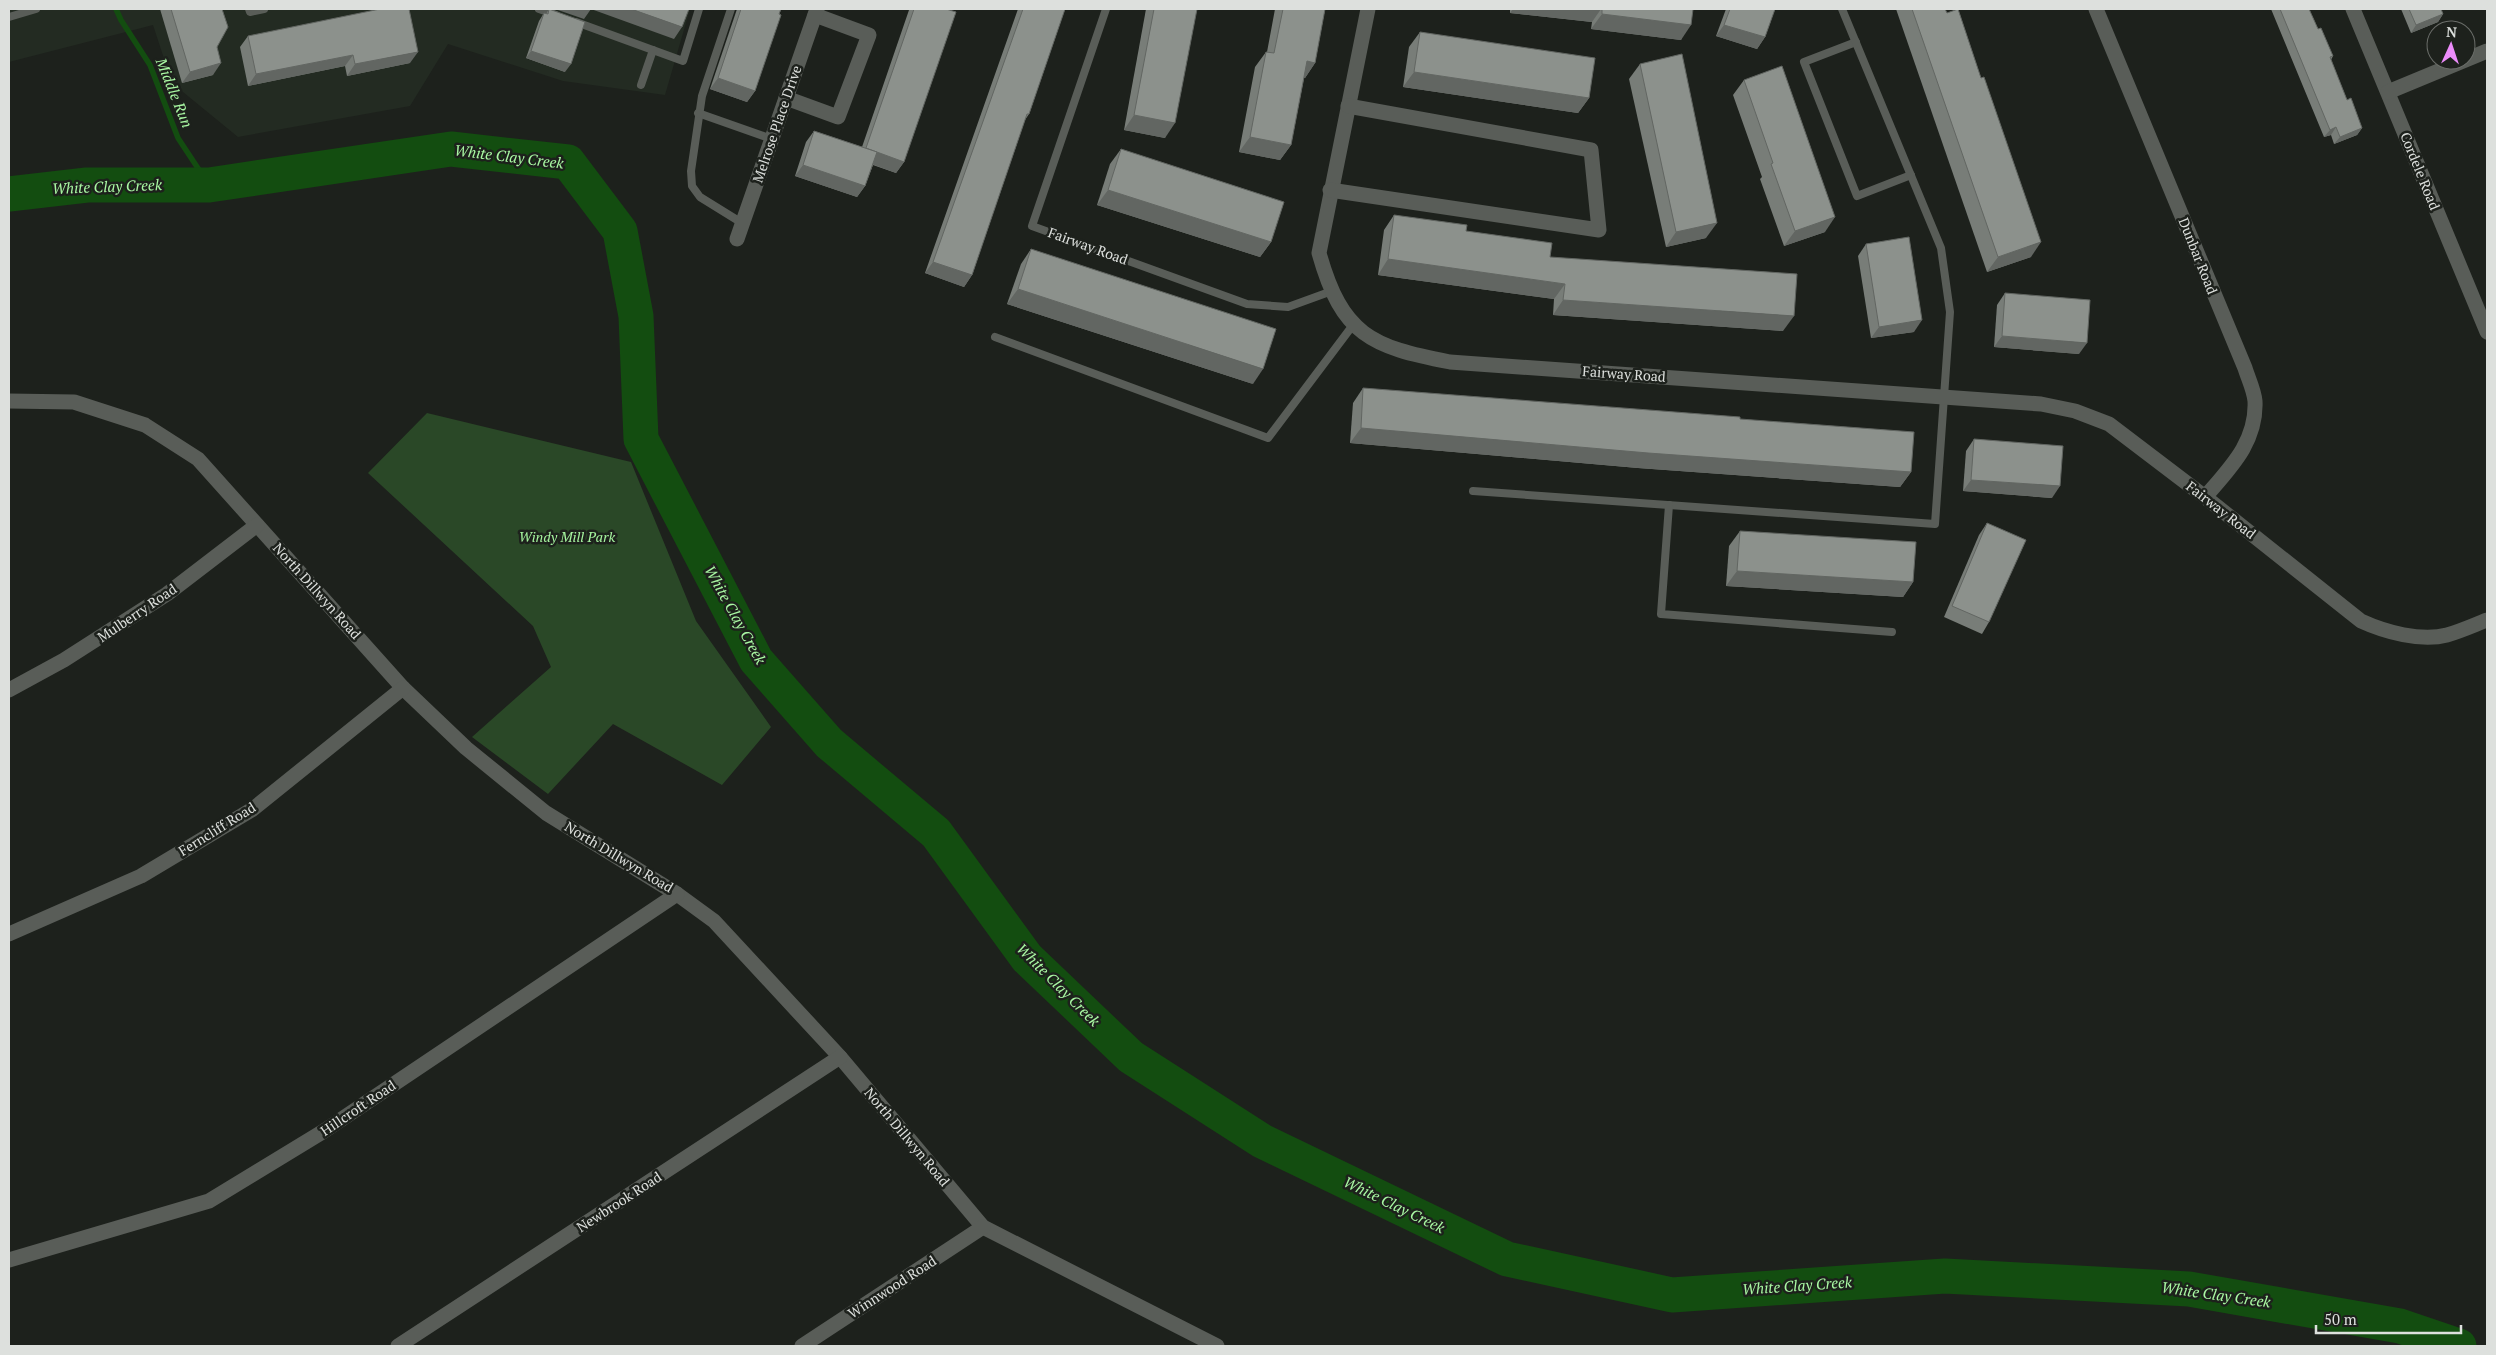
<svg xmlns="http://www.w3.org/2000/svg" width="2496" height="1355" viewBox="0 0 2496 1355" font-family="'PT Serif',serif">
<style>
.built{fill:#232b22}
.green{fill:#2a4827}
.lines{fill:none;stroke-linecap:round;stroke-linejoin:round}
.stream{stroke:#134d10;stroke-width:5.5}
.river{stroke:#134d10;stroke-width:35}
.lane{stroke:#595d58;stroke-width:8}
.street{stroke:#595d58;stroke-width:15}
.wall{fill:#787d78}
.shaded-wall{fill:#626662}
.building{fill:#8c918c;stroke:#626662}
.labels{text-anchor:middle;stroke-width:5;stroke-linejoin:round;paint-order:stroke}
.street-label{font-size:14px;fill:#dde0dd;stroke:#1d211c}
.park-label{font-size:14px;font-style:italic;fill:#a6f59f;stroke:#1d211c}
.water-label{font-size:15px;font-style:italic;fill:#a9f8a3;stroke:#1d211c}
</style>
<rect width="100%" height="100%" fill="#1d211c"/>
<polygon class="built" points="9,9 690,9 665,95 563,81 448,44 410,106 238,137 172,83 153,25 9,62"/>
<polygon class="green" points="427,413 631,462 696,621 771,727 722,785 613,724 548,794 472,737 551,667 533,626 368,473"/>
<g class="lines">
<polyline class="stream" points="116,9 121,20 150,65 178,138 209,185"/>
<polyline class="river" points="9,194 87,185 209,185 451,149 568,162 620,231 636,316 641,439 756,660 829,743 936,833 1027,958 1131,1057 1262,1141 1507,1259 1672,1295 1945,1276 2189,1289 2400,1326 2459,1346"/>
<g class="lane">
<polyline points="249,9 250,12 264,9"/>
<polyline points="539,9 556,15"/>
<polyline points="731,9 702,96 691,171 692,186 700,197 742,223"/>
<polyline points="1106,9 1032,226 1247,304 1288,307 1332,291"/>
<polyline points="9,17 36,9"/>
<polyline points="576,22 683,61 699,9"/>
<polyline points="1856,42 1804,62 1857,196 1911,175"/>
<polyline points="641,85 653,50"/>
<polyline points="698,113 772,139"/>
<polyline points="995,337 1268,438 1353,325"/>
<polyline points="1473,491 1935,524 1950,312 1941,248 1842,9"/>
<polyline points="1669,505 1661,614 1892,632"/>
</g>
<g class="street">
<path d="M1368,9L1319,253C1342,335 1371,347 1450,362L2041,404L2075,411L2109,424L2205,497L2361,621C2385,632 2421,642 2447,635C2461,631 2474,625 2487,620"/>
<path d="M2096,9L2245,368C2248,378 2254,390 2255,401C2257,442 2230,468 2205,497"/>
<polyline points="2353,9 2487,332"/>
<polyline points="2388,92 2487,51"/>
<polyline points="786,98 838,117 869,35 815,15"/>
<polyline points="1330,190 1599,230 1591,150 1348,106"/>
<polyline points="737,239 817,9"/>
<polyline points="9,401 74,402 145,425 198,459 403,688 466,748 546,813 677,894 714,921 840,1057 983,1227 1217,1346"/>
<polyline points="9,690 64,660 167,594 257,525"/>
<polyline points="9,934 141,876 253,809 403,688"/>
<polyline points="9,1260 209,1201 324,1131 677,894"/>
<polyline points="398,1346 840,1057"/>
<polyline points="802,1346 983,1227"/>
</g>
</g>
<g class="wall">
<polygon points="160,9 222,9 213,75 182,83"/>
<polygon points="549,9 565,72 526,58 539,21 544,13 546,14"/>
<polygon points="737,9 781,9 755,91 747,102 710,89"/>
<polygon points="905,9 946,9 904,162 896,173 873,165 865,186 857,197 795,176 806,142 814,131 862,147 909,10"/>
<polygon points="1018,9 1065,9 1029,114 1025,120 972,275 964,287 925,273"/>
<polygon points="1146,9 1197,9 1165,138 1124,130"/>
<polygon points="1275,9 1325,9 1315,63 1305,78 1304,78 1291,145 1280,160 1239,152 1255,67 1266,52 1267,52"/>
<polygon points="1510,9 1693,9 1681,40 1591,29 1592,22 1510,13"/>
<polygon points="1726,9 1775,9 1765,37 1757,49 1716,36"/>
<polygon points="1896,9 1945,9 2031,257 1987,272"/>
<polygon points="2271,9 2309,9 2318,29 2333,56 2331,60 2347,100 2362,128 2357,135 2334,144 2331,135 2324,137"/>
<polygon points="2401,9 2441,9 2443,14 2438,22 2411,33"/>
<polygon points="1420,32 1589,98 1578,113 1403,87 1409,47"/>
<polygon points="248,36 410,63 347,76 345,66 248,86 240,47"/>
<polygon points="1640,64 1706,238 1666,247 1629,79"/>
<polygon points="1744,80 1825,232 1784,246 1760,179 1762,177 1733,95"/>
<polygon points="1121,149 1271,242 1260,257 1097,205 1110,164"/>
<polygon points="1394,215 1550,257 1783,331 1553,315 1554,299 1378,275 1384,230"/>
<polygon points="1866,244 1914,332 1871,338 1858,256"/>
<polygon points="1031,249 1253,384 1007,304 1021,264"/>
<polygon points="2005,293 2079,354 1994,347 1997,305"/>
<polygon points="1363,388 1911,472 1900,487 1638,468 1350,443 1353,403"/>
<polygon points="1974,439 2052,498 1963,491 1966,451"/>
<polygon points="1987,523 1989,622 1982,634 1944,617 1979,535"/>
<polygon points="1740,531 1913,582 1903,597 1726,586 1729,546"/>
</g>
<g class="shaded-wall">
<polygon points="555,9 631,9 682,27 674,39 591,9 584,19"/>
<polygon points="1513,9 1601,9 1592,22 1510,13"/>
<polygon points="1602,14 1691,25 1681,40 1591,29"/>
<polygon points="2443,14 2438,22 2411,33 2416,25"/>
<polygon points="1724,25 1765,37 1757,49 1716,36"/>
<polygon points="531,51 571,64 565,72 526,58"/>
<polygon points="418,52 410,63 347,76 355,64"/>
<polygon points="353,55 345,66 248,86 256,74"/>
<polygon points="1307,61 1315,63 1305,78 1296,76"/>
<polygon points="221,63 213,75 182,83 190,72"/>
<polygon points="1414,72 1589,98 1578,113 1403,87"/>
<polygon points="718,78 755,91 747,102 710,89"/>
<polygon points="1134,115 1175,123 1165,138 1124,130"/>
<polygon points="2336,127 2331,135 2324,137 2330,130"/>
<polygon points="2362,128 2357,135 2334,144 2340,137"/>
<polygon points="1250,137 1291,145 1280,160 1239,152"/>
<polygon points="866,148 904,162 896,173 858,159"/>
<polygon points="803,165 865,186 857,197 795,176"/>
<polygon points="1108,190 1271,242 1260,257 1097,205"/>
<polygon points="1835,217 1825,232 1784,246 1795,231"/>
<polygon points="1717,223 1706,238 1666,247 1676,232"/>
<polygon points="2041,242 2031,257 1987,272 1998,257"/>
<polygon points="1388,259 1565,284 1554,299 1378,275"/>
<polygon points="933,262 972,275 964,287 925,273"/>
<polygon points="1018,289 1263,369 1253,384 1007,304"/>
<polygon points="1563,300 1794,316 1783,331 1553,315"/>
<polygon points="1922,320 1914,332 1871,338 1879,327"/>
<polygon points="2002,336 2087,343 2079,354 1994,347"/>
<polygon points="1361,428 1911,472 1900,487 1638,468 1350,443"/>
<polygon points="1971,480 2060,486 2052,498 1963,491"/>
<polygon points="1737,571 1913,582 1903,597 1726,586"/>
</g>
<g class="building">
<polygon points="171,9 222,9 228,27 217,47 221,63 190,72"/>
<polygon points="380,9 409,9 418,52 355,64 353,55 256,74 248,36"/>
<polygon points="549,9 585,22 571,64 531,51 544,13 548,14"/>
<polygon points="631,9 689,9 682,27"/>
<polygon points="741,9 781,9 779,14 781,15 755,91 718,78"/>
<polygon points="914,9 946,9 956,12 904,162 866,148"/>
<polygon points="1023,9 1065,9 1029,114 1027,114 972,275 933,262"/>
<polygon points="1154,9 1197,9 1175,123 1134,115"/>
<polygon points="1283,9 1325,9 1315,63 1307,61 1291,145 1250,137 1266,52 1274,53"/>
<polygon points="1602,9 1693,9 1691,25 1602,14"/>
<polygon points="1730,9 1775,9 1765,37 1724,25"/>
<polygon points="1912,9 1945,9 1947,13 1958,9 1981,78 1984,77 2041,242 1998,257"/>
<polygon points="2280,9 2309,9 2318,29 2321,28 2333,56 2330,57 2347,100 2351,98 2362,128 2340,137 2336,127 2330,130"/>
<polygon points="2409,9 2441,9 2443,14 2416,25"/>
<polygon points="1420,32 1595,58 1589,98 1414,72"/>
<polygon points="1682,54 1717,223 1676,232 1640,64"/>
<polygon points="1782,66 1835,217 1795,231 1771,164 1773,163 1744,80"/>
<polygon points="814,131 877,152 865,186 803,165"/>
<polygon points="1121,149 1284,202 1271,242 1108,190"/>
<polygon points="1394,215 1467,225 1466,231 1552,243 1550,257 1797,274 1794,316 1563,300 1565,284 1388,259"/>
<polygon points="1909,237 1922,320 1879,327 1866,244"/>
<polygon points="1031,249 1276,329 1263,369 1018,289"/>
<polygon points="2005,293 2090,300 2087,343 2002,336"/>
<polygon points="1363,388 1740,417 1740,419 1914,432 1911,472 1648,453 1361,428"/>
<polygon points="1974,439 2063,446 2060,486 1971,480"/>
<polygon points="1987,523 2026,540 1989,622 1952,606"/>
<polygon points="1740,531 1916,542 1913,582 1737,571"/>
</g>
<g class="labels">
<g class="street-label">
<text transform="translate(777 124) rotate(-71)" y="5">Melrose Place Drive</text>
<text transform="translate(2420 171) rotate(68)" y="5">Cordele Road</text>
<text transform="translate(1088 246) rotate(20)" y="5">Fairway Road</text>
<text transform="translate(2198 256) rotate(68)" y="5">Dunbar Road</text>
<text transform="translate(1624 374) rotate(4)" y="5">Fairway Road</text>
<text transform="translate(2221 510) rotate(38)" y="5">Fairway Road</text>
<text transform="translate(317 591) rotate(48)" y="5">North Dillwyn Road</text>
<text transform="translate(137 613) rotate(-34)" y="5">Mulberry Road</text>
<text transform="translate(217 829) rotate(-32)" y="5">Ferncliff Road</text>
<text transform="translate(619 857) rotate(31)" y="5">North Dillwyn Road</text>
<text transform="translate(358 1108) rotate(-34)" y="5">Hillcroft Road</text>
<text transform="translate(907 1137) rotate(50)" y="5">North Dillwyn Road</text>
<text transform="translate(619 1202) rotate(-33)" y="5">Newbrook Road</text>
<text transform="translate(892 1287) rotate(-33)" y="5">Winnwood Road</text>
</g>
<g class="park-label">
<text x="567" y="542">Windy Mill Park</text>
</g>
<g class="water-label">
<text transform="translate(174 93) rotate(68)" y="5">Middle Run</text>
<text transform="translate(509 157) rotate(7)" y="5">White Clay Creek</text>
<text transform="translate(107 187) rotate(-2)" y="5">White Clay Creek</text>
<text transform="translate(735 615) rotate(61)" y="5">White Clay Creek</text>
<text transform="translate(1058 985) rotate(45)" y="5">White Clay Creek</text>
<text transform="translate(1394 1205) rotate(26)" y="5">White Clay Creek</text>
<text transform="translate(1797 1286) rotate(-4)" y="5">White Clay Creek</text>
<text transform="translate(2216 1295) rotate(8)" y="5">White Clay Creek</text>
</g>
</g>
<rect width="2496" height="1355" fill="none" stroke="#dde0dd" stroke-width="20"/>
<g transform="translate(2451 45) rotate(3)"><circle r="24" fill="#1d211c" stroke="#6a6d69"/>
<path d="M0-4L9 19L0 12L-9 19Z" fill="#ec8cfa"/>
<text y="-8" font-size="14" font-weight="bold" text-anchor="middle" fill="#dde0dd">N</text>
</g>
<path d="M2316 1325v8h145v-8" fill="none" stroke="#dde0dd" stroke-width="2.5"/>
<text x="2324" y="1325" font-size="15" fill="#dde0dd" stroke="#1d211c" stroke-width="4" paint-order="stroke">50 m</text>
</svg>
